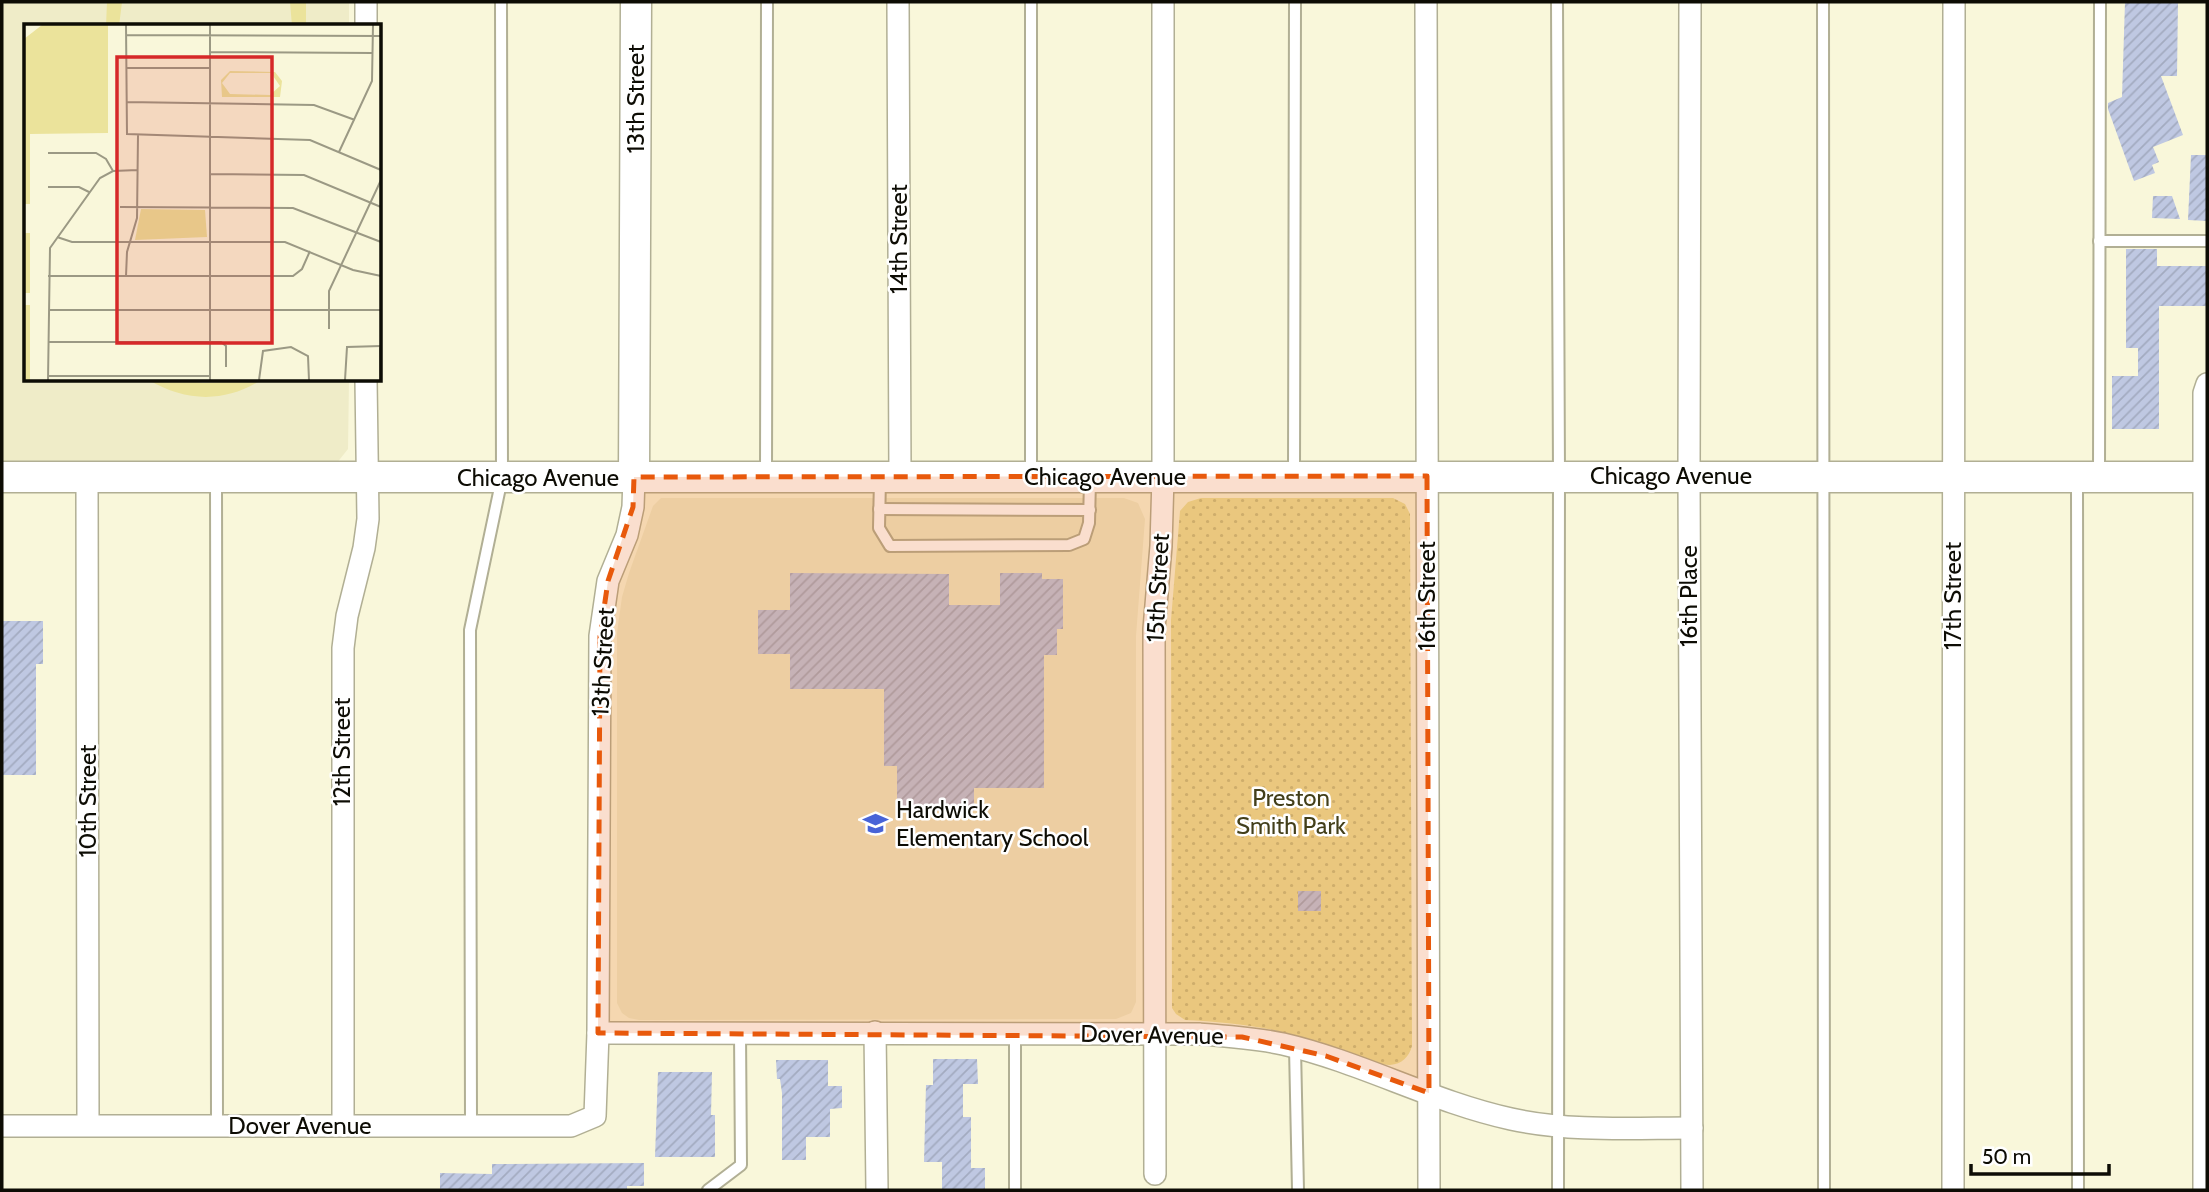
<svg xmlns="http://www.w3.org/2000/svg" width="2209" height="1192" viewBox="0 0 2209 1192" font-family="Cabin,sans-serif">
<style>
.built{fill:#efecc8}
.grass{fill:url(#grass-dots)}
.pitch{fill:#ebe39b}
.building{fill:url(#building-hatch)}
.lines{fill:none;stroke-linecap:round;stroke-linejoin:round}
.lane-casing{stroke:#b1af94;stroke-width:14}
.street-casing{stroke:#b1af94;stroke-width:24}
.secondary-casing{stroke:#b1af94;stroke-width:33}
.lane{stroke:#fff;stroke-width:10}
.street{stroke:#fff;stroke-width:21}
.secondary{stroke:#fff;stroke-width:30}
.marked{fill:#e8590c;fill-opacity:0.2;stroke:#e8590c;stroke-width:5;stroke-dasharray:14 9;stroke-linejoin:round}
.labels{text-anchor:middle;stroke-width:5;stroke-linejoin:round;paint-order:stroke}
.street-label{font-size:24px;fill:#0d0c04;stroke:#fff}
.park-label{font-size:24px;fill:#433f1a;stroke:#fff}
.poi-label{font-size:24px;fill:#0d0c04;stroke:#fff;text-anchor:start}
.inset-road{fill:none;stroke:#9b9984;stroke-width:2}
.view{fill:#d62828;fill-opacity:0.15;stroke:#d62828;stroke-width:3.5}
.inset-edge{fill:none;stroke:#0d0c04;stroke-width:3.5}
</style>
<defs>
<pattern id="grass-dots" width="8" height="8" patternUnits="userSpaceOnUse" patternTransform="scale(1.75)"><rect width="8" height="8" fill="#ebe39b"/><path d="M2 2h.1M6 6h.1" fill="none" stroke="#c8c284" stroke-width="1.8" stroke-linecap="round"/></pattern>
<pattern id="building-hatch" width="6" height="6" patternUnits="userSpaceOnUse" patternTransform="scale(1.75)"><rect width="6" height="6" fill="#bfc8e2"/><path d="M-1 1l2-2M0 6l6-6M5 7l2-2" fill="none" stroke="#a3abc0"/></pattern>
</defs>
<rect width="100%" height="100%" fill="#f9f7da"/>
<g class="built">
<polygon points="2,2 349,2 349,26 26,26 26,380 349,380 348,449 336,464 2,466"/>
<polygon points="661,498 1124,498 1138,503 1145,519 1136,636 1136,1002 1131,1013 1116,1019 639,1020 629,1018 622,1013 617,1003 617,633 622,597 629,573 653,506"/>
</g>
<path class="grass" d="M1201,498H1393L1405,504L1410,514L1412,1046C1409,1057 1402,1064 1390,1065C1374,1065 1330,1046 1312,1040C1271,1027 1228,1022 1185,1020L1176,1014L1172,1008L1171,620L1180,511L1188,502Z"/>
<g class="pitch">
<polygon points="107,2 122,2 119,26 106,26"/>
<polygon points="290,2 306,2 306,26 292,26"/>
<path d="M149,380H182L203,383L261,380C226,403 185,402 149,380Z"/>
</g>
<g class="building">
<polygon points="2125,2 2178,2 2177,76 2161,76 2183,135 2153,147 2159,162 2152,165 2155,173 2134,181 2108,109 2108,103 2122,97"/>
<polygon points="2191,155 2207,155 2207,221 2188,220"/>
<polygon points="2153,196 2172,196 2180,219 2152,218"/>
<polygon points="2126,249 2157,249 2157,266 2207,266 2207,306 2159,306 2159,429 2112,429 2112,376 2138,376 2138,348 2126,348"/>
<polygon points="790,573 949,574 949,605 1000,605 1000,573 1042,573 1042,579 1063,579 1063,629 1057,629 1057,655 1044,655 1044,788 974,788 974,811 897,811 897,766 884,766 884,689 790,689 790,654 758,654 758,610 790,610"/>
<polygon points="2,621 43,621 43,664 36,664 36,775 2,775"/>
<rect x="1298" y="891" width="23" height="20"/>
<polygon points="933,1059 977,1059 978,1084 963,1084 963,1117 971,1117 971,1168 985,1168 985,1190 942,1190 942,1162 924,1162 926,1085 933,1085"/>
<polygon points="776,1060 828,1060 828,1086 842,1086 842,1108 830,1109 830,1137 806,1137 806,1160 782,1160 782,1093 780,1079 777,1079"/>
<polygon points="658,1072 712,1072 711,1115 715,1115 715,1157 655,1157"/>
<polygon points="644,1163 644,1186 627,1186 627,1190 440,1190 440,1173 492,1174 492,1164"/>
</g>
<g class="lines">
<defs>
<g id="lane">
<polyline points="1031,2 1031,474"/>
<polyline points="1557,2 1559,476 1558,1190"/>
<polyline points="1823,2 1824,1190"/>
<polyline points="2099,241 2207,241"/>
<polyline points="2099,473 2100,2"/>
<polyline points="1294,474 1295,2"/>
<polyline points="766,475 767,2"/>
<polyline points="216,477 217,1126"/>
<polyline points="880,478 879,528 890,546 1069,545 1084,539 1089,523 1090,480"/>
<polyline points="2077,479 2078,1190"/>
<polyline points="879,509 1090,510"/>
<polyline points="1015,1033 1015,1190"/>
<polyline points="1295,1048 1298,1190"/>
<polyline points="471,1126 470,630 502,478 501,2"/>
<polyline points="708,1190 741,1165 740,1033"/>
</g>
<g id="street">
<polyline points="366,2 366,26"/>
<polyline points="898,2 900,477"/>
<polyline points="1426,2 1429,1190"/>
<polyline points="1690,2 1689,476 1692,1190"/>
<polyline points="87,477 88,1125"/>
<polyline points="875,1032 877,1190"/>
<path d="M598,1033L1199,1034C1227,1036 1256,1038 1283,1044C1361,1062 1433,1102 1511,1119C1570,1132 1632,1128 1692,1128"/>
<polyline points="2,1126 571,1126 595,1116 598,1033 600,636 608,581 627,535 633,507 634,477"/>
<polyline points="343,1126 343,648 347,616 364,548 368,519 366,380"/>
<polyline points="1155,1174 1154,629 1161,546 1163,477 1163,2"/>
<polyline points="1953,1190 1954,2"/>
<polyline points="2204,1190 2204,393 2207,384"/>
</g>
<g id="secondary">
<polyline points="2,477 2207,477"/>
<polyline points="634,477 636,2"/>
</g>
</defs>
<use href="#lane" class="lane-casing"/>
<use href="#street" class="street-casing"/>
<use href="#secondary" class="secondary-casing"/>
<use href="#lane" class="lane"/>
<use href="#street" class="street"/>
<use href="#secondary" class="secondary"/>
</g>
<path class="marked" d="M1427,476L1429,1093L1326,1056L1242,1037L598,1033L600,636L608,581L633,507L634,477Z"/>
<defs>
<symbol id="school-bare" viewBox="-9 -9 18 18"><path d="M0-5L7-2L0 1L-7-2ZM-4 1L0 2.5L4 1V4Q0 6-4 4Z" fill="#4863d7" stroke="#fff" stroke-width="2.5" paint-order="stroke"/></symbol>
</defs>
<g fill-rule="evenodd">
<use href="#school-bare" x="858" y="806" width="35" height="35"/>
</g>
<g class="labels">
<g class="street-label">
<text transform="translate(636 99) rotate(-90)" y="8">13th Street</text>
<text transform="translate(899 239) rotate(-90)" y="8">14th Street</text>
<text x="1671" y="484">Chicago Avenue</text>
<text x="1105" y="485">Chicago Avenue</text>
<text x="538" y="486">Chicago Avenue</text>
<text transform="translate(1158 588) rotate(-87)" y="8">15th Street</text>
<text transform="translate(1427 596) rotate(-90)" y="8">16th Street</text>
<text transform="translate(1689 596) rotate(-90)" y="8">16th Place</text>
<text transform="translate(1953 596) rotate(-90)" y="8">17th Street</text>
<text transform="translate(603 662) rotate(-87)" y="8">13th Street</text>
<text transform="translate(342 752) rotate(-90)" y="8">12th Street</text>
<text transform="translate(88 801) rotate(-90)" y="8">10th Street</text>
<text transform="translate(1152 1035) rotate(1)" y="8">Dover Avenue</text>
<text x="300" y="1134">Dover Avenue</text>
</g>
<g class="park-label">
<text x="1291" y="806">Preston<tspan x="1291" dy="28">Smith Park</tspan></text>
</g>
<g class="poi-label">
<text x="896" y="818">Hardwick<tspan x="896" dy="28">Elementary School</tspan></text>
</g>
</g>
<g transform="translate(24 24)">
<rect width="357" height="357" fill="#f9f7da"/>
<path d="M117,185L181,186L183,213L111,216Z" fill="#ebe39b"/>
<path d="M18,1H84V109L6,110V180H0V15ZM0,209H6V269H0ZM0,281H6V356H0Z" fill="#ebe39b"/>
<path d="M206,47L251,48L258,57L256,73H198L197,56ZM206,49H247L256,62L246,71L206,70L198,59Z" fill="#ebe39b" fill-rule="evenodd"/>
<path class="inset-road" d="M102,1L103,110L286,116L357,146M186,1V356M102,11L357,12M186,28L349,29M102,44H186M102,78L290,81L331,96M315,128L348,57L349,1M24,129H72L82,135L89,147M186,150L280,151L357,183M24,163H55L65,168M96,183L269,184L357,218M33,213L48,218H261L329,246L357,252M24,252H269L278,245L286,227M102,252L103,228L113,194L114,111M25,286H357M305,305V267L357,156M25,318H197L202,322V343M356,322V356M24,352H186M24,356L26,224L76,154L89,147L114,146M235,356L239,327L267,323L284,332L285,356M321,356L323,323L357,322"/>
<path class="view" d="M93,33H248V319H93Z"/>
<rect width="357" height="357" class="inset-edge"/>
</g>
<rect width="2209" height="1192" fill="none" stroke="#0d0c04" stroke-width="7"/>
<path d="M1971 1164v10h138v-10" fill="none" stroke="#0d0c04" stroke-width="3.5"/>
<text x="1982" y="1164" font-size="21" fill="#0d0c04" stroke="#ffffff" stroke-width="5" paint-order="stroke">50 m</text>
</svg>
